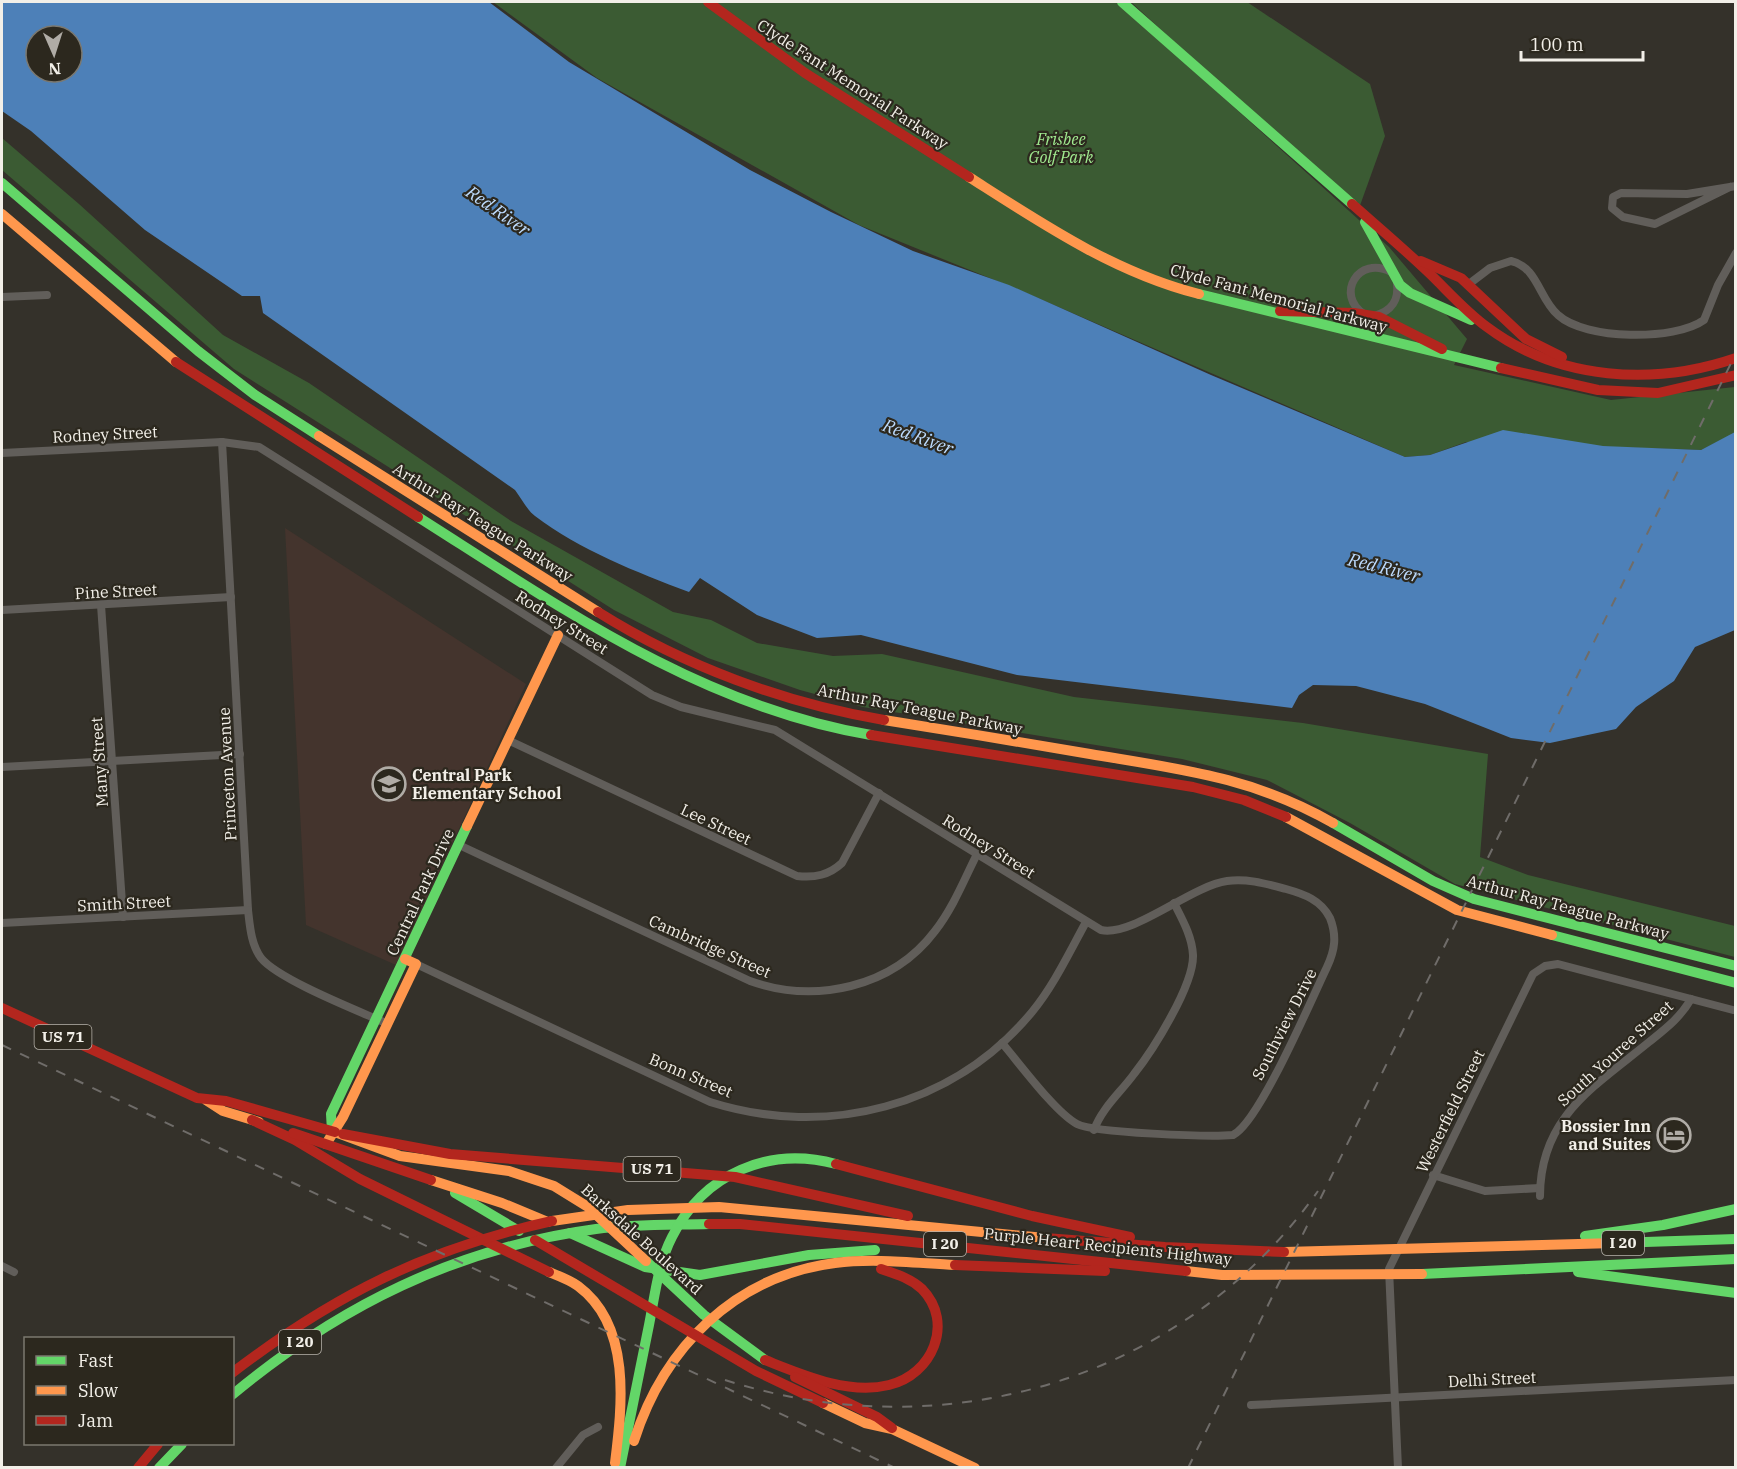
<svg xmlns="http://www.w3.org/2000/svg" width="1737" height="1469" viewBox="0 0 1737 1469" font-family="'IBM Plex Serif',serif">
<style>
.education{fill:#44342d}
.green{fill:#3b5b33}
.water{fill:#4d80b8;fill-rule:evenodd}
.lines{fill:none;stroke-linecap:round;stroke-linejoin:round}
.street{stroke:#615e5a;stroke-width:8}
.fast{stroke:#63d668;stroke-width:10}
.slow{stroke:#ff974d;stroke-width:10}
.jam{stroke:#b3261e;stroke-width:10}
.rail{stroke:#6f6c69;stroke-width:2;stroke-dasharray:10 10;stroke-linecap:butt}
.labels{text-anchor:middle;stroke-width:4.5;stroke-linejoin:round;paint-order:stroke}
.shield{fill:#2c281e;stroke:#b7b3ab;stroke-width:1.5}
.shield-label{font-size:15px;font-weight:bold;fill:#f2efe8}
.street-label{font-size:16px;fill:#f2efe8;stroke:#2c281e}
.park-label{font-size:16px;font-style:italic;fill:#a1eb90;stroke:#2c281e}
.poi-label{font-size:16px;font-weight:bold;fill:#f2efe8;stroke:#2c281e;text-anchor:start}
.water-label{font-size:18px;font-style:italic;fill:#bddbfd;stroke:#2c281e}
</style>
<rect width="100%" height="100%" fill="#34312a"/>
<polygon class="education" points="285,528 526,684 396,965 306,925"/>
<g class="green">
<polygon points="493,2 1117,2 1389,247 1467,339 1454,365 1611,400 1735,387 1735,433 1701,450 1466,442 1430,455 1405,457 1024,292 859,225 597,78"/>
<polygon points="1131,2 1247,2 1370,84 1385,136 1358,211"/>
<polygon points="2,138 79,204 223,335 309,383 511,521 673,612 711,620 757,643 833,656 882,654 1074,697 1303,723 1488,754 1480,857 1528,875 1735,926 1735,957 1455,884 1350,823 1267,780 1182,759 863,707 800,690 708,658 614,610 234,369 2,170"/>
</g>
<path class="water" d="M2,2H489L569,62L750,170L831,212L913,251L1009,285L1211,375L1405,457L1430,455L1503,430L1603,446L1701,450L1735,432V630L1695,647L1674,681L1636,707L1616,729L1550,743L1511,738L1425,704L1356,686L1313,685L1299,695L1292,708L1017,675L861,635L817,638L757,615L700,578L689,592C636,572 580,550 535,516C527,510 521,498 515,490L263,313L260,296H242L145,230L31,131L2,111ZM36,36H72V72H36Z"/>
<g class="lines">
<g class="street">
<polyline points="1730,187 1655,224 1623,217 1612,208 1613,197 1621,193 1687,194 1736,186"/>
<path d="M1469,284L1490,268L1511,261C1538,267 1539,299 1558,315C1585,340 1675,341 1704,320L1718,285L1736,253"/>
<polyline points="2,297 47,295"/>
<path d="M1364,314C1335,295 1358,255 1391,272"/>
<path d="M1374,316C1392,311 1399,301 1397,283"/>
<path d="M222,442L248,910C250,927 251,944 261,958C279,980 359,1011 388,1024"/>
<path d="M2,453L222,442L259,447L652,695L681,707L775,730L1101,930C1133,937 1191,886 1227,881C1247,878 1267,884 1286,889C1304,894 1321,900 1330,918C1337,936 1335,950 1327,967C1312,998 1259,1123 1233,1135C1210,1137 1094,1133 1077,1124C1055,1112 1020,1064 1002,1043"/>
<polyline points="101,605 123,917"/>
<polyline points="2,610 231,597"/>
<path d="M508,740L797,876C815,878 829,875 842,863L879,793"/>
<polyline points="2,767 240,754"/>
<path d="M459,845L750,981C815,1004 892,988 935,931C953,908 964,880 977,854"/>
<polyline points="2,923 248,910"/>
<path d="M416,964L710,1102C827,1139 953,1107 1032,1012C1054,985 1069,953 1086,922"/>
<path d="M1094,1130C1102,1108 1120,1093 1134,1074C1153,1050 1194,985 1193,955C1192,936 1182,919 1174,903"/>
<polyline points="1433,1175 1485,1191 1540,1188"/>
<path d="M1540,1196C1540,1117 1594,1087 1649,1042C1665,1029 1680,1018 1691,999"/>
<polyline points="2,1266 14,1272"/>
<polyline points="1251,1405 1736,1380"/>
<polyline points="556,1468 583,1435 598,1427"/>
<polyline points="1398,1468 1389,1269 1533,974 1545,966 1558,964 1733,1010"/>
</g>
<g class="fast">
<polyline points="1122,2 1352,204"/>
<polyline points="2,183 198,351 255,395 319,436"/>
<polyline points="1365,222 1400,285 1410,293 1471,320"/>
<polyline points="1199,294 1501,368"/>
<path d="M418,517C560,607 702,707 871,735"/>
<polyline points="1333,823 1433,881 1474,899 1736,966"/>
<polyline points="1552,935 1736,983"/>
<polyline points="332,1131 331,1114 467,826"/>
<polyline points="455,1193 519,1231"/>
<polyline points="570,1233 645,1267 700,1275 809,1255 875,1250"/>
<polyline points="1585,1236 1663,1225 1736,1209"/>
<polyline points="1615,1243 1736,1239"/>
<polyline points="646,1261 704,1315 765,1360"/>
<polyline points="1578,1272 1736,1293"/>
<polyline points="1422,1274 1736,1259"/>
<path d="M232,1395C339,1306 456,1248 596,1229C633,1224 671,1225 709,1224"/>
<polyline points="159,1468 182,1444"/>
<path d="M620,1468C630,1420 639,1373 649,1325C655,1295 658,1264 672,1237C704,1173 769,1146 836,1164"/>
</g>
<g class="slow">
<path d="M969,177C1041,223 1115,273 1199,294"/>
<polyline points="2,214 176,362"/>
<polyline points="319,436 598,612"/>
<path d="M884,720C953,731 1021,742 1090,754C1179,769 1253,777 1333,823"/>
<polyline points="1286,817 1457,910 1552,935"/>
<polyline points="467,826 558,635"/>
<polyline points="206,1100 223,1111 259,1122"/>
<polyline points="335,1132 400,1156 509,1171 554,1186 588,1207 646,1261"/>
<polyline points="326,1144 343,1117 416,964 405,959"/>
<polyline points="431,1180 502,1203 548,1222"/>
<polyline points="552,1221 628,1210 719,1207 1045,1238"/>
<polyline points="1284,1252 1615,1243"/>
<polyline points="1186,1271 1222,1275 1422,1274"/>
<path d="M549,1272C559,1276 570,1280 578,1286C632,1326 622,1406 615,1463"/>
<polyline points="823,1403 865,1423 892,1429 975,1468"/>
<path d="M634,1441C664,1347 735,1276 835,1263C875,1258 915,1263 955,1265"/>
</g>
<g class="jam">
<polyline points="708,2 805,73 969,177"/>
<path d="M1352,204C1377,226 1403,248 1427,271C1447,290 1465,311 1487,327C1559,381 1654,386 1736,358"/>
<polyline points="1421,261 1461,278 1526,339 1562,357"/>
<polyline points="1280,311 1354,313 1379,317 1442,349"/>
<polyline points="176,362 418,517"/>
<polyline points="1501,368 1598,390 1658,393 1736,375"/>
<path d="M598,612C684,666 784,703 884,720"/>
<polyline points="871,735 1193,787 1244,800 1286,817"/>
<polyline points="2,1008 197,1098 226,1101 335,1132"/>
<polyline points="252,1120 295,1140 360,1179 549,1272"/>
<polyline points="293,1133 431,1180"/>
<polyline points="343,1134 450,1154 735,1177 908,1216"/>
<polyline points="836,1164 1032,1216 1130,1237"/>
<polyline points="709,1224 740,1224 1186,1271"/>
<polyline points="1045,1238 1165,1247 1284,1252"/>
<polyline points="535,1240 756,1371 823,1403"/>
<polyline points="955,1265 1105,1271"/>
<path d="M765,1360C803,1375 848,1395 889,1385C932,1375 955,1323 922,1289C910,1278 896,1274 881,1269"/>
<path d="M232,1373C334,1295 426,1249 552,1221"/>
<polyline points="795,1377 877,1417 892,1428"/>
<polyline points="138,1468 158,1444"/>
</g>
<g class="rail">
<polyline points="2,1045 895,1468"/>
<path d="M725,1380C944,1450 1183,1381 1318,1191"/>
<polyline points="1188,1468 1736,353"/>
</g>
</g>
<defs>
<symbol id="school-ring" viewBox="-11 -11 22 22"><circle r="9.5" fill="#2c281e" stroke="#b0aca6" stroke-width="1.5"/><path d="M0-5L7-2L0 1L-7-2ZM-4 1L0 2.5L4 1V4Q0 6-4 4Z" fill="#b0aca6"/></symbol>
<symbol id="hotel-ring" viewBox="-11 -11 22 22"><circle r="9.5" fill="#2c281e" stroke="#b0aca6" stroke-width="1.5"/><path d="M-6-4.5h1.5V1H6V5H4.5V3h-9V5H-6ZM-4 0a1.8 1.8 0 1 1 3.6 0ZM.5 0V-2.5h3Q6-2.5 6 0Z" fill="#b0aca6"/></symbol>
</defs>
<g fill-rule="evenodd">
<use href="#school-ring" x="370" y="765" width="38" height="38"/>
<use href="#hotel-ring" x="1655" y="1116" width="38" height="38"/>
</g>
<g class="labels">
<g class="shield">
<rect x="34.5" y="1025" width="57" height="24" rx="4.5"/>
<rect x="623.5" y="1157" width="57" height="24" rx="4.5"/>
<rect x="1602" y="1231" width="42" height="24" rx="4.5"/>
<rect x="924" y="1232" width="42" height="24" rx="4.5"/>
<rect x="279" y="1330" width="42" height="24" rx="4.5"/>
</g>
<g class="shield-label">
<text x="63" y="1042">US 71</text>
<text x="652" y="1174">US 71</text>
<text x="1623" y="1248">I 20</text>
<text x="945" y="1249">I 20</text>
<text x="300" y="1347">I 20</text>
</g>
<g class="street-label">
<text transform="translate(853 84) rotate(33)" y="6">Clyde Fant Memorial Parkway</text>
<text transform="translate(1279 298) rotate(15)" y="6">Clyde Fant Memorial Parkway</text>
<text transform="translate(105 434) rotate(-3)" y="6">Rodney Street</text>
<text transform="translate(483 522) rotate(32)" y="6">Arthur Ray Teague Parkway</text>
<text transform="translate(116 591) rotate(-3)" y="6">Pine Street</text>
<text transform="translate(562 622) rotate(32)" y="6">Rodney Street</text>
<text transform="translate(920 709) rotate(11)" y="6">Arthur Ray Teague Parkway</text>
<text transform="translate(99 762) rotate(-94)" y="6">Many Street</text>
<text transform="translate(227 774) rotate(-93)" y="6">Princeton Avenue</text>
<text transform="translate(716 824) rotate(25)" y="6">Lee Street</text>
<text transform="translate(989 846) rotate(32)" y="6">Rodney Street</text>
<text transform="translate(420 892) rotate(-65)" y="6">Central Park Drive</text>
<text transform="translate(124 903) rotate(-3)" y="6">Smith Street</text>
<text transform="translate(1568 907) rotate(15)" y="6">Arthur Ray Teague Parkway</text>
<text transform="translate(710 946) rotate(24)" y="6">Cambridge Street</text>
<text transform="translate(1284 1024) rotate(-63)" y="6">Southview Drive</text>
<text transform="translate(1615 1053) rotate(-42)" y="6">South Youree Street</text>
<text transform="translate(691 1075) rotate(23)" y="6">Bonn Street</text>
<text transform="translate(1450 1111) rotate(-64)" y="6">Westerfield Street</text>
<text transform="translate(642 1239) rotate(42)" y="6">Barksdale Boulevard</text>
<text transform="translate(1108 1246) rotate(6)" y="6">Purple Heart Recipients Highway</text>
<text transform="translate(1492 1379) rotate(-3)" y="6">Delhi Street</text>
</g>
<g class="park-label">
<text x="1061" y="145">Frisbee<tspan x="1061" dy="18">Golf Park</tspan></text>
</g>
<g class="poi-label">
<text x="412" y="781">Central Park<tspan x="412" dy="18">Elementary School</tspan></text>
<text x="1651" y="1132" text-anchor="end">Bossier Inn<tspan x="1651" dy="18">and Suites</tspan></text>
</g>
<g class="water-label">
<text transform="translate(498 211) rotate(35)" y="6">Red River</text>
<text transform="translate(918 437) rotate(20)" y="6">Red River</text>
<text transform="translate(1384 568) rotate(14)" y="6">Red River</text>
</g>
</g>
<rect width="1737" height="1469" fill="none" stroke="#f2efe8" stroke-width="6"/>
<rect x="24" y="1337" width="210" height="108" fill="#2c281e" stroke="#7b786f" stroke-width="1.5"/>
<rect x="36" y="1356" width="30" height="9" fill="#63d668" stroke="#7b786f" stroke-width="1.5"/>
<text x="78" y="1367" font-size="18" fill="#f2efe8">Fast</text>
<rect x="36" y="1386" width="30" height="9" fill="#ff974d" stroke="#7b786f" stroke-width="1.5"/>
<text x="78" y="1397" font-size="18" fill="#f2efe8">Slow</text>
<rect x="36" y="1416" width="30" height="9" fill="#b3261e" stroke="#7b786f" stroke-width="1.5"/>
<text x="78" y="1427" font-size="18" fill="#f2efe8">Jam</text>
<g transform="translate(54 54) rotate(177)"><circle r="28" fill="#2c281e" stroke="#7b786f" stroke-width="1.5"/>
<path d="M0-4.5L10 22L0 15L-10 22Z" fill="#b0aca6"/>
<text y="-9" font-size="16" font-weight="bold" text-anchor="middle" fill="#f2efe8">N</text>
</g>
<path d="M1521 51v9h122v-9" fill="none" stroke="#f2efe8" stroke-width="3"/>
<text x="1530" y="51" font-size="18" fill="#f2efe8" stroke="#2c281e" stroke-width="4.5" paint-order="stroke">100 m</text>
</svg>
